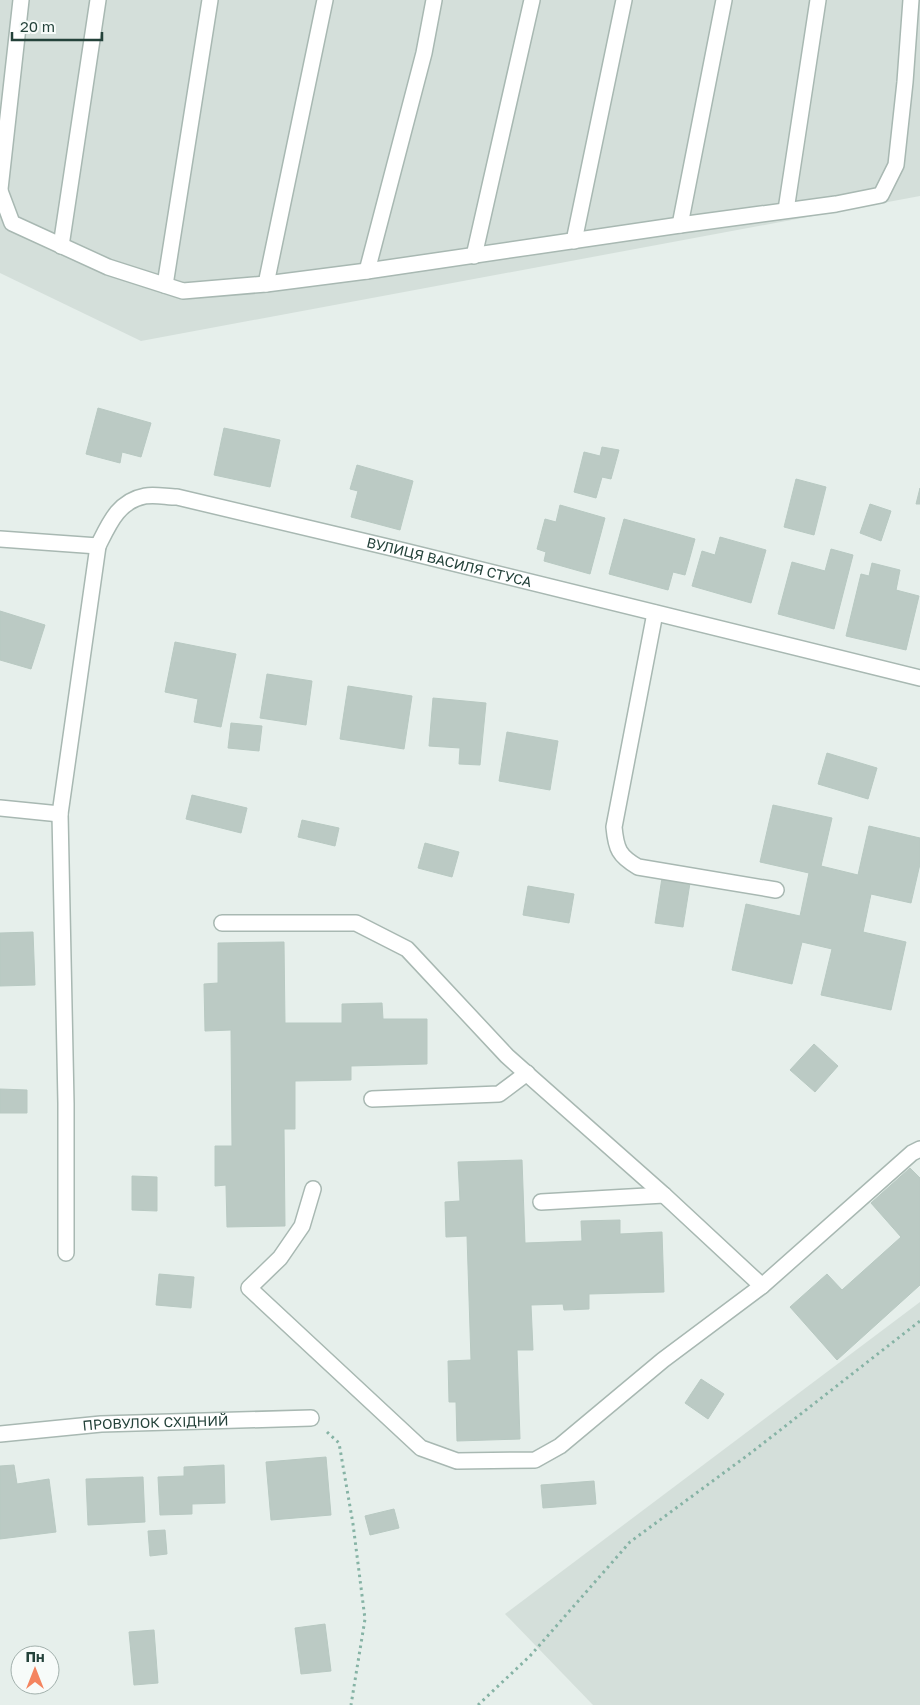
<svg xmlns="http://www.w3.org/2000/svg" width="920" height="1705" viewBox="0 0 920 1705" font-family="'Golos Text',sans-serif">
<style>
.built{fill:#d4dfda}
.building{fill:#bbcac4;stroke:#b8c9c2}
.lines{fill:none;stroke-linecap:round;stroke-linejoin:round}
.lane-casing{stroke:#a8b8b2;stroke-width:18}
.street-casing{stroke:#a8b8b2;stroke-width:18}
.path{stroke:#86b3a5;stroke-width:3;stroke-dasharray:2.5 4;stroke-linecap:butt}
.lane{stroke:#fff;stroke-width:15}
.street{stroke:#fff;stroke-width:15}
.labels{text-anchor:middle;stroke-width:4;stroke-linejoin:round;paint-order:stroke}
.street-label{font-size:14px;fill:#24423a;stroke:#f7fbf9}
</style>
<rect width="100%" height="100%" fill="#e6efeb"/>
<g class="built">
<polygon points="0,0 920,0 920,196 141,341 0,273"/>
<polygon points="920,1302 920,1705 593,1705 505,1614"/>
</g>
<g class="building">
<polygon points="98,408 151,423 141,457 122,452 120,463 86,454"/>
<polygon points="224,428 280,440 270,487 214,475"/>
<polygon points="602,447 619,450 611,479 602,477 596,498 574,492 584,452 600,456"/>
<polygon points="357,465 413,481 400,530 351,517 358,491 350,489"/>
<polygon points="796,479 826,487 814,535 784,527"/>
<polygon points="920,488 920,504 916,504"/>
<polygon points="870,504 891,511 881,541 860,533"/>
<polygon points="560,505 605,518 590,574 544,561 546,552 537,549 545,519 556,522"/>
<polygon points="624,519 695,539 685,575 673,572 668,590 609,574"/>
<polygon points="720,537 766,550 751,603 692,586 702,551 715,555"/>
<polygon points="831,549 853,555 834,629 778,614 792,562 825,571"/>
<polygon points="872,563 900,570 896,590 919,596 906,650 846,636 861,574 869,576"/>
<polygon points="0,611 45,625 31,669 0,660"/>
<polygon points="175,642 236,654 221,727 194,722 198,699 165,692"/>
<polygon points="267,674 312,681 306,725 260,718"/>
<polygon points="348,686 412,696 404,749 340,739"/>
<polygon points="433,698 486,703 480,765 459,764 460,748 429,746"/>
<polygon points="231,723 262,726 259,751 228,748"/>
<polygon points="507,732 558,741 550,790 499,781"/>
<polygon points="827,753 877,768 868,799 818,784"/>
<polygon points="192,795 247,808 241,833 186,819"/>
<polygon points="773,805 832,818 821,866 858,875 869,826 920,838 920,864 911,903 871,894 863,932 906,942 891,1010 821,995 832,949 802,942 792,984 732,970 746,904 800,916 809,873 760,862"/>
<polygon points="302,820 339,828 335,846 298,837"/>
<polygon points="425,843 459,852 452,877 418,868"/>
<polygon points="662,878 690,883 683,927 655,923"/>
<polygon points="528,886 574,894 569,923 523,915"/>
<polygon points="33,932 35,985 0,986 0,933"/>
<polygon points="284,942 285,1023 342,1023 342,1004 382,1003 383,1019 427,1019 427,1064 351,1066 351,1080 295,1081 295,1129 284,1129 285,1226 227,1227 226,1185 215,1186 215,1146 232,1146 231,1030 205,1031 204,984 218,983 218,943"/>
<polygon points="814,1044 838,1066 815,1092 790,1070"/>
<polygon points="0,1089 27,1090 27,1113 0,1113"/>
<polygon points="522,1160 525,1243 582,1241 581,1221 620,1220 620,1234 662,1232 664,1292 589,1294 589,1309 564,1310 563,1304 531,1305 533,1350 517,1350 520,1439 457,1441 456,1402 449,1402 448,1361 471,1360 467,1236 446,1237 445,1202 460,1201 458,1162"/>
<polygon points="910,1168 920,1178 920,1285 837,1360 790,1307 827,1274 842,1290 901,1237 871,1203"/>
<polygon points="132,1176 157,1177 157,1211 132,1210"/>
<polygon points="159,1274 194,1277 191,1308 156,1305"/>
<polygon points="701,1379 724,1394 708,1419 685,1403"/>
<polygon points="326,1457 331,1515 271,1520 266,1462"/>
<polygon points="14,1465 17,1484 49,1479 56,1532 0,1539 0,1466"/>
<polygon points="224,1465 225,1503 192,1504 192,1514 160,1515 158,1477 184,1476 184,1467"/>
<polygon points="143,1477 145,1522 88,1525 86,1479"/>
<polygon points="594,1481 596,1504 543,1508 541,1485"/>
<polygon points="394,1509 399,1528 370,1535 365,1516"/>
<polygon points="165,1530 167,1554 150,1556 148,1531"/>
<polygon points="325,1624 331,1671 301,1674 295,1628"/>
<polygon points="154,1630 158,1683 134,1685 129,1632"/>
</g>
<g class="lines">
<defs>
<g id="lane">
<polyline points="0,189 21,0"/>
<polyline points="0,191 12,223 108,267 183,291 266,284 367,271 680,225 836,204 881,195 896,165 905,82 911,0"/>
<polyline points="786,210 818,0"/>
<polyline points="680,225 724,0"/>
<polyline points="574,241 624,0"/>
<polyline points="61,246 98,0"/>
<polyline points="474,256 532,0"/>
<polyline points="367,271 424,53 434,0"/>
<polyline points="266,284 325,0"/>
<polyline points="165,285 210,0"/>
<path d="M655,613L614,827C616,849 619,856 638,867L776,890"/>
<polyline points="0,808 60,814"/>
<polyline points="222,923 356,923 407,949 507,1056 664,1195 762,1286"/>
<polyline points="372,1099 499,1094 527,1073"/>
<polyline points="313,1189 302,1226 280,1258 249,1288 421,1448 457,1461 535,1460 560,1446 663,1360 762,1286 912,1153 920,1149"/>
<polyline points="541,1202 664,1195"/>
<polyline points="66,1253 66,1103 60,814 98,546"/>
</g>
<g id="street">
<path id="s1" d="M0,539L98,546C109,524 118,501 145,496C155,494 167,497 177,497L392,548L920,678"/>
<path id="s2" d="M0,1434L101,1424L311,1418"/>
</g>
</defs>
<use href="#lane" class="lane-casing"/>
<use href="#street" class="street-casing"/>
<g class="path">
<polyline points="327,1432 339,1443 353,1524 365,1619 351,1705"/>
<polyline points="478,1705 530,1656 630,1542 752,1452 920,1321"/>
</g>
<use href="#lane" class="lane"/>
<use href="#street" class="street"/>
</g>
<g class="labels">
<g class="street-label">
<text dy="5" stroke="none"><textPath href="#s1" startOffset="482">ВУЛИЦЯ ВАСИЛЯ СТУСА</textPath></text>
<text dy="5" stroke="none"><textPath href="#s2" startOffset="156">ПРОВУЛОК СХІДНИЙ</textPath></text>
</g>
</g>
<g transform="translate(35 1670)"><circle r="24" fill="#f7fbf9" stroke="#a3b1ad"/>
<path d="M0-4L9 19L0 12L-9 19Z" fill="#f4845f"/>
<text y="-8" font-size="14" font-weight="bold" text-anchor="middle" fill="#24423a">Пн</text>
</g>
<path d="M12 32v8h90v-8" fill="none" stroke="#24423a" stroke-width="2.5"/>
<text x="20" y="32" font-size="15" fill="#24423a" stroke="#f7fbf9" stroke-width="4" paint-order="stroke">20 m</text>
</svg>
